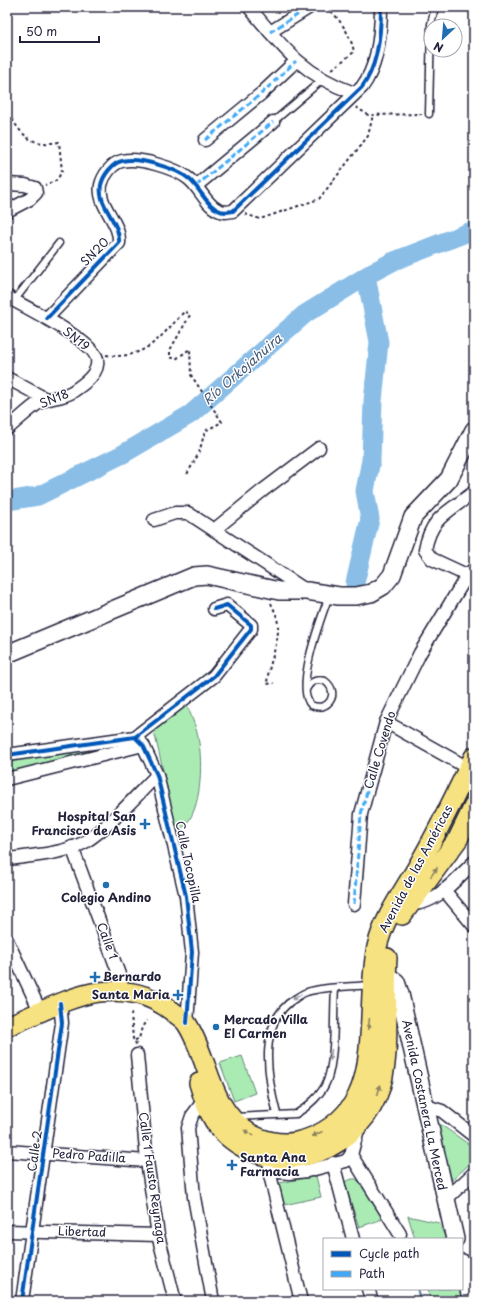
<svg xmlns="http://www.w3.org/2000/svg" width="481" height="1308" viewBox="0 0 481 1308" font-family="'Playpen Sans',sans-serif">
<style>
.green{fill:#aaebb4;stroke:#668678}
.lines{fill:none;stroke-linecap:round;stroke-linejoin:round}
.stream{stroke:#6080a2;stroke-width:3}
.river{stroke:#8abee7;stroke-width:19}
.lane-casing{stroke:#22223b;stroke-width:9}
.street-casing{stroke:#22223b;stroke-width:15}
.secondary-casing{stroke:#22223b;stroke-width:20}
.primary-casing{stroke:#22223b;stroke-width:22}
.path{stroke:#22223b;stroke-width:2;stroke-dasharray:3 3;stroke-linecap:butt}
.lane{stroke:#fff;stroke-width:6}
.street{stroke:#fff;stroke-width:12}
.secondary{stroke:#fff;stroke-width:17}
.primary{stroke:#f7e281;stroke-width:19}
.quiet{stroke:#3fa9f5;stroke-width:3;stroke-dasharray:6 3;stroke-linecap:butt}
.cycleway-casing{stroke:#fff;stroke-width:6}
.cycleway{stroke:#0057b8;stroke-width:4}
.oneway{fill:#8c825e}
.oneway2{fill:#9c9ca7}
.poi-dot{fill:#1f6fb2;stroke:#fff;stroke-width:1.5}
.labels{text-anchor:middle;stroke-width:3;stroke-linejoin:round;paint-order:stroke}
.street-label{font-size:12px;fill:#22223b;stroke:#fff}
.poi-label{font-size:12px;font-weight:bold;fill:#22223b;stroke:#fff;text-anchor:start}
.water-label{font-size:13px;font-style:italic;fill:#465977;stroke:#fff}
</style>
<rect width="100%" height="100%" fill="#fff"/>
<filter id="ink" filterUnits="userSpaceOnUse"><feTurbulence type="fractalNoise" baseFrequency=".025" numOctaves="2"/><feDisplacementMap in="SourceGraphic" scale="8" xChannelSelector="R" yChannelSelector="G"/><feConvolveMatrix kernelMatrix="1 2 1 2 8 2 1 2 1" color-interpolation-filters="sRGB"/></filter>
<g filter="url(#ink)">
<g class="green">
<path d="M186,702C190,714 196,726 198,737C203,761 203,820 177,831L153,727Z"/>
<polygon points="124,744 7,776 7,761"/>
<polygon points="469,786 473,788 473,790 436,861 432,860"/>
<polygon points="242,1056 255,1093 234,1101 220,1063"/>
<polygon points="437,1122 474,1148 474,1160 451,1181"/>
<polygon points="316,1176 321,1197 284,1205 279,1183"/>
<polygon points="352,1179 356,1179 360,1183 383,1219 359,1227 344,1182"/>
<polygon points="408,1216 439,1223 446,1239 415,1239"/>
<polygon points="428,1289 462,1289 465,1301 431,1301"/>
</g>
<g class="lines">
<polyline class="stream" points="418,1289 420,1301"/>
<g class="river">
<polyline points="7,501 38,496 123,454 191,414 305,314 373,272 394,261 474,230"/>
<polyline points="355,583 370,519 365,491 371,460 373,401 379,342 366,276"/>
</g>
<defs>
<g id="lane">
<polyline points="429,114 431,24 435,7"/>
<polyline points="273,122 322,80"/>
<polyline points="14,301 59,243"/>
<path d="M306,690C310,681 316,679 325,681C341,693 328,713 311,705C294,688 321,618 329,596"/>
<path d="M277,1114C267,1076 257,1021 296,998C299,996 303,993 307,992C326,986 350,987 370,985"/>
<path d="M235,1117L296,1114C308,1107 322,1094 327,1081C336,1057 333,1014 335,988"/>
</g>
<g id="street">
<path d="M249,7C283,48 303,75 354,93"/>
<polyline points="270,32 310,7"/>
<polyline points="205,140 262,93 296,61"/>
<polyline points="7,184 25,185 35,188 36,193 30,199 7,211"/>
<polyline points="196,186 273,122"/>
<path d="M7,297C24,306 93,341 97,359C100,374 82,385 72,392C62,398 50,397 40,402C30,408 17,421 7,429"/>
<path d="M47,318L119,243C121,222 97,206 101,185C103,176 112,163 122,161C139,157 176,168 189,179C200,188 206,205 218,210C223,213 228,212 233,211L362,87C378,66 381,33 381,7"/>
<polyline points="7,378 46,399"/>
<polyline points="154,520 175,513 188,513 307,591"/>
<polyline points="214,530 262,491 319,448"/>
<path d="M473,578L432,559L425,550C431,516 449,512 474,492"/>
<polyline points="386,722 468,768"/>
<polyline points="135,737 143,745 157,775 186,896 192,952 187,1023"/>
<polyline points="7,755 135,737 214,676 251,629 251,625 227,605 214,609"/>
<polyline points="7,779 143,745"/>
<polyline points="72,847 120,977 120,992"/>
<path d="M7,859C31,856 64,854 85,842C109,827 137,795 157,775"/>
<polyline points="444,890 474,926"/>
<polyline points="354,904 361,814 386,722 420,653 468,574 474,569"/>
<path d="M411,904C436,905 457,878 474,862"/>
<polyline points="7,940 41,1013"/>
<polyline points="137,1055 147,1161 158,1235 175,1301"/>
<polyline points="209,1098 204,1100 192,1116 188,1128 194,1197 213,1301"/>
<polyline points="426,1106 442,1111 474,1136"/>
<polyline points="272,1150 269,1171 301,1301"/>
<polyline points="7,1151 147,1161"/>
<polyline points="351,1155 400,1234"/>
<polyline points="333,1163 353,1239"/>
<polyline points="269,1171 289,1173 307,1171 346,1161 351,1155 359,1126"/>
<polyline points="445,1200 474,1173"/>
<polyline points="7,1231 158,1235"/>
<polyline points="368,1289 372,1301"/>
<polyline points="22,1301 62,1023 60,1003"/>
</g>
<g id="secondary">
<polyline points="7,654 194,576 207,575 279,591 307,591 339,596 356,596 371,593 383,586 392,575 413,517 449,479 474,430"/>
<polyline points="386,975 396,982 400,994 455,1239"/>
<polyline points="462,1263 472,1301"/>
</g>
<g id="primary">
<polyline points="402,915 458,839 474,806"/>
<path d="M7,1026C36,1015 69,996 99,992C127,989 150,994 172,1011C177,1015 184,1019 187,1024C210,1060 209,1109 249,1133C262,1141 280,1145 296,1142C322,1137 345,1120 357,1097C377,1058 367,991 377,947C384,916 407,887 422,859C441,826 457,791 474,757"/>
<path d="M199,1083C204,1100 210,1118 222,1131C271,1181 351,1157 377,1096C393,1060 384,999 387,958"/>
</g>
</defs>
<use href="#lane" class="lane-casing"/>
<use href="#street" class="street-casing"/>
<use href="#secondary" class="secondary-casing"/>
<use href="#primary" class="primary-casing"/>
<g class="path">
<path d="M327,7C339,18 351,35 354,52L331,70"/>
<polyline points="356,107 368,115 422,114"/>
<path d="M7,122L12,119C25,140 35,146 59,142L62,171L57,180L45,185"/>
<polyline points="245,214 260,219 319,199 368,136 373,115"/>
<path d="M106,355C145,361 161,336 185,311L190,315L170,350V357L176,359L190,349L191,375L222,422L205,431L199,453L186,476"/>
<path d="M271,603C273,608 276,613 277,618C282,640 268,662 267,684L274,683"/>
<polyline points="131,1013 133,1039 135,1040 136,1045"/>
<polyline points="135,1040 139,1039 142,1027 147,1020"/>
</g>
<use href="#lane" class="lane"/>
<use href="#street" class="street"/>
<use href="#secondary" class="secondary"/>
<use href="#primary" class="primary"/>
<g class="quiet">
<polyline points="270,32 310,7"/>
<polyline points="205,140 262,93 296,61"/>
<polyline points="196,186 273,122"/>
<polyline points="354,904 361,814 375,762"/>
</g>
<defs>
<g id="cycleway">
<path d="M47,318L119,243C121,222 97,206 101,185C103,176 112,163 122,161C139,157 176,168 189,179C200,188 206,205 218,210C223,213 228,212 233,211L362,87C378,66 381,33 381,7"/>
<polyline points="135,737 143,745 157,775 186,896 192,952 187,1023"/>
<polyline points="7,755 135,737 214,676 251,629 251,625 227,605 214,609"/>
<polyline points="22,1301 62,1023 60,1003"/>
</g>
</defs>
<use href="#cycleway" class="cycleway-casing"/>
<use href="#cycleway" class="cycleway"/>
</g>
<defs><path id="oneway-solid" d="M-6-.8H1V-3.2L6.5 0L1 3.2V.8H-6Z"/></defs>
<g class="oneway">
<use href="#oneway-solid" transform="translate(434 872) rotate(-54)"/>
<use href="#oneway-solid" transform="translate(369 1024) rotate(94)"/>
<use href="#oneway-solid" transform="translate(379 1090) rotate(-73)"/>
<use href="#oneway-solid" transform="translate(249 1133) rotate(-149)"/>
<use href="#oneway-solid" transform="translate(317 1134) rotate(156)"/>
</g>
<g class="oneway2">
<use href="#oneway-solid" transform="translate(297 997) rotate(149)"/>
<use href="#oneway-solid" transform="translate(331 1055) rotate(96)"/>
</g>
</g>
<g class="poi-dot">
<path d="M143 818h4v4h4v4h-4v4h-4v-4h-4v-4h4z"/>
<circle cx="106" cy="885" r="4"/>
<path d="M93 971h4v4h4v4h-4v4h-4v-4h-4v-4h4z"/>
<path d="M176 989h4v4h4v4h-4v4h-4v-4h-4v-4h4z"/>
<circle cx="216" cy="1027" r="4"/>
<path d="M230 1159h4v4h4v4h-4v4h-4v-4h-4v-4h4z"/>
</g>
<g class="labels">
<g class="street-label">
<text transform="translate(95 252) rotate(-45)" y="4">SN20</text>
<text transform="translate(76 339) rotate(39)" y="4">SN19</text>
<text transform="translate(54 399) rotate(-22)" y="4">SN18</text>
<text transform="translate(380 750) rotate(-73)" y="4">Calle Covendo</text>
<text transform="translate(188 862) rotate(78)" y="4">Calle Tocopilla</text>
<text transform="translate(416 869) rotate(-62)" y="4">Avenida de las Américas</text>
<text transform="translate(107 941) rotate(70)" y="4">Calle 1</text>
<text transform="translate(424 1105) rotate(78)" y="4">Avenida Costanera La Merced</text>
<text transform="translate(35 1151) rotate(-82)" y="4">Calle 2</text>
<text transform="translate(89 1156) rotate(4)" y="4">Pedro Padilla</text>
<text transform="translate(152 1178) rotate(82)" y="4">Calle 1 Fausto Reynaga</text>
<text transform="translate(82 1232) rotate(2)" y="4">Libertad</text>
</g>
<g class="poi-label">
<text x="136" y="821" text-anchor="end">Hospital San<tspan x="136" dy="14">Francisco de Asis</tspan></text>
<text x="106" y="902" text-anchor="middle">Colegio Andino</text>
<text x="103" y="981">Bernardo</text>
<text x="170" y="999" text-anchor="end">Santa Maria</text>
<text x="224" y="1024">Mercado Villa<tspan x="224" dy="14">El Carmen</tspan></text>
<text x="240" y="1162">Santa Ana<tspan x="240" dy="14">Farmacia</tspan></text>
</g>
<g class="water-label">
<text transform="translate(242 369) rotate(-41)" y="5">Río Orkojahuira</text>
</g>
</g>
<rect width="481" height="1308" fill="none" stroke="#fff" stroke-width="24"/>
<rect x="12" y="12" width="457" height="1284" fill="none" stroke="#22223b" stroke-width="1.5" filter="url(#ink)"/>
<rect x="323" y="1238" width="140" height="52" fill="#ffffff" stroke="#a7a7b1"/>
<rect x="331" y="1251" width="20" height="6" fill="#0057b8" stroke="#a7a7b1"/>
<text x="359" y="1258" font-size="12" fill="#22223b">Cycle path</text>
<rect x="331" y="1271" width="20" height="6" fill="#3fa9f5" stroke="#a7a7b1"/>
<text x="359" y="1278" font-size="12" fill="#22223b">Path</text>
<g transform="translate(443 38) rotate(206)"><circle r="19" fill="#ffffff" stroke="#a7a7b1"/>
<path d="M0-3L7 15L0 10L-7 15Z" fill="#1f6fb2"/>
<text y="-6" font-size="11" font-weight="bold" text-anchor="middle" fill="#22223b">N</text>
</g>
<path d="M20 36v6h79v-6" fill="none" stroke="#22223b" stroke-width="2"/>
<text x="26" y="36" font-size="12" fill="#22223b" stroke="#ffffff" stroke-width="3" paint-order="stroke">50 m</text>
</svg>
